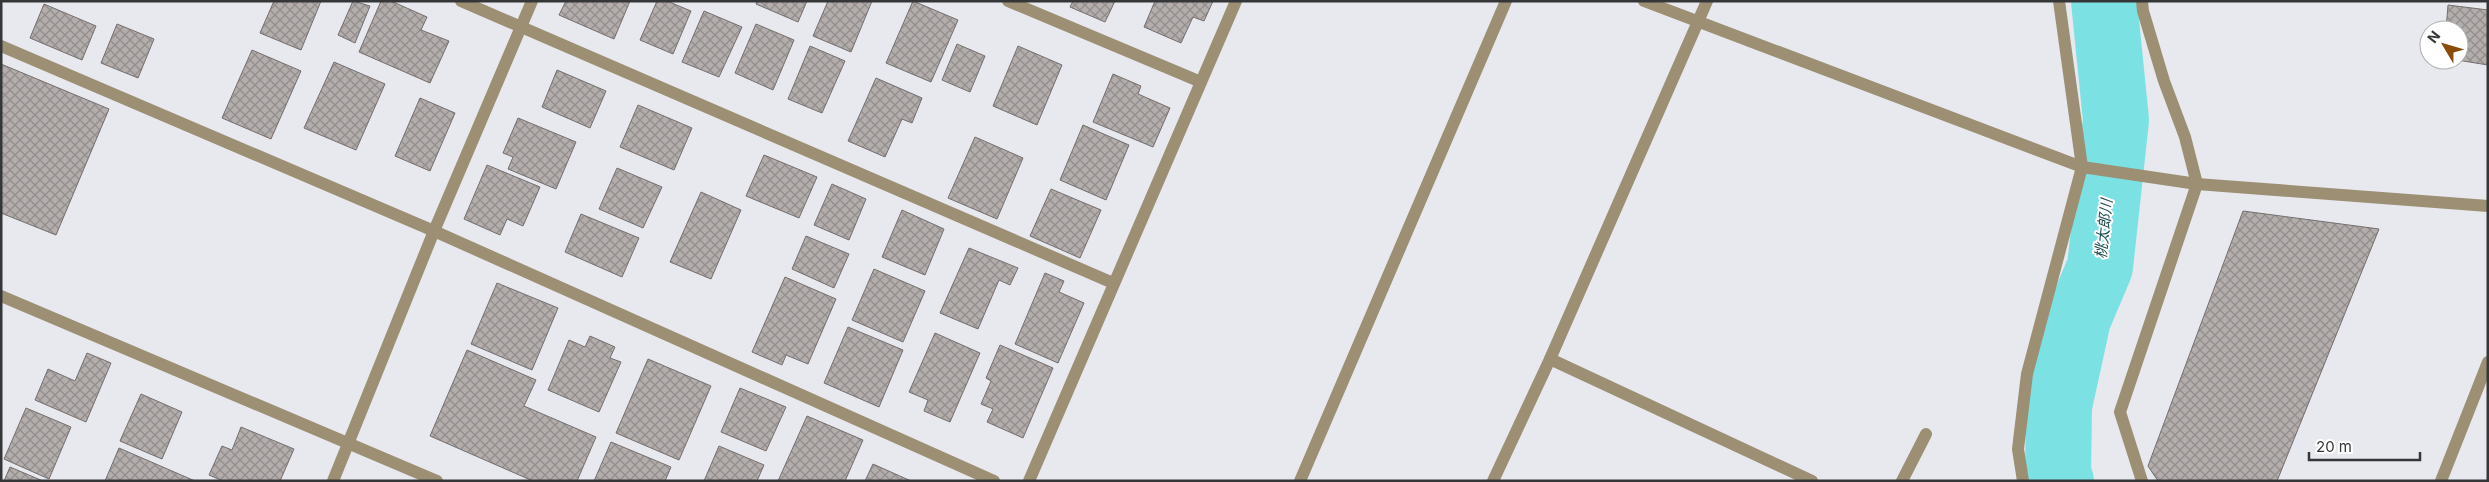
<svg xmlns="http://www.w3.org/2000/svg" width="2489" height="482" viewBox="0 0 2489 482" font-family="Inter,'Noto Sans JP',sans-serif">
<style>
.lines{fill:none;stroke-linecap:round;stroke-linejoin:round}
.river{stroke:#7ce1e3;stroke-width:66}
.building{fill:url(#building-cross-hatch);stroke:#746e6d}
.minor{stroke:#9c8f73;stroke-width:12}
.labels{text-anchor:middle;stroke-width:4;stroke-linejoin:round;paint-order:stroke}
.water-label{font-size:15px;font-style:italic;fill:#225051;stroke:#fff}
</style>
<defs>
<pattern id="building-cross-hatch" width="8" height="8" patternUnits="userSpaceOnUse" patternTransform="scale(1.25)"><rect width="8" height="8" fill="#b3adac"/><path d="M0 0l8 8M0 8l8-8" fill="none" stroke="#928e8d"/></pattern>
</defs>
<rect width="100%" height="100%" fill="#e8e9ef"/>
<g class="lines">
<polyline class="river" points="2061,481 2058,475 2059,406 2078,319 2100,267 2116,120 2104,1"/>
</g>
<g class="building">
<polygon points="274,1 321,1 301,50 260,33"/>
<polygon points="353,1 370,6 355,43 338,35"/>
<polygon points="381,1 391,1 427,17 421,30 449,41 430,83 359,52"/>
<polygon points="566,1 630,1 614,39 559,15"/>
<polygon points="657,1 667,1 691,11 673,54 640,40"/>
<polygon points="757,1 807,1 798,22 756,4"/>
<polygon points="828,1 872,1 851,52 813,36"/>
<polygon points="913,1 958,20 931,82 886,63"/>
<polygon points="1073,1 1115,1 1105,22 1070,7"/>
<polygon points="1155,1 1213,1 1204,21 1193,17 1181,43 1144,27"/>
<polygon points="44,4 96,26 82,60 30,38"/>
<polygon points="2448,5 2488,10 2488,65 2457,60 2459,60 2459,30 2446,30"/>
<polygon points="704,11 742,27 719,77 682,62"/>
<polygon points="117,24 154,39 138,78 101,63"/>
<polygon points="756,24 794,40 773,90 735,73"/>
<polygon points="957,44 985,56 970,92 942,80"/>
<polygon points="810,46 845,61 822,113 788,99"/>
<polygon points="1018,46 1062,65 1037,125 993,106"/>
<polygon points="252,50 301,71 271,139 222,118"/>
<polygon points="334,62 385,84 356,150 304,128"/>
<polygon points="1,64 109,109 56,235 1,213"/>
<polygon points="557,70 606,91 590,128 542,107"/>
<polygon points="1113,74 1141,86 1138,94 1170,108 1153,147 1093,122"/>
<polygon points="876,78 922,98 912,123 902,119 885,157 848,141"/>
<polygon points="420,98 455,113 430,171 395,156"/>
<polygon points="638,105 692,128 674,170 620,147"/>
<polygon points="518,118 576,142 556,189 508,169 513,157 503,153"/>
<polygon points="1083,125 1129,145 1106,200 1060,180"/>
<polygon points="975,137 1023,158 997,219 948,198"/>
<polygon points="764,155 817,177 799,218 746,196"/>
<polygon points="487,165 540,187 523,226 507,219 500,235 464,219"/>
<polygon points="617,168 662,187 643,228 599,209"/>
<polygon points="832,184 866,199 849,240 814,225"/>
<polygon points="1051,189 1101,210 1080,258 1030,236"/>
<polygon points="701,192 741,210 711,279 670,262"/>
<polygon points="902,210 944,229 925,275 882,257"/>
<polygon points="2243,211 2379,229 2277,481 2158,481 2148,466"/>
<polygon points="581,214 639,238 622,277 565,252"/>
<polygon points="806,236 849,254 834,288 792,269"/>
<polygon points="969,248 1018,268 1010,285 999,280 978,329 940,313"/>
<polygon points="874,269 925,291 903,342 852,320"/>
<polygon points="1045,273 1064,281 1059,292 1084,303 1058,363 1015,344"/>
<polygon points="785,277 836,299 808,364 786,355 782,365 752,352"/>
<polygon points="497,283 558,308 532,370 471,344"/>
<polygon points="848,327 903,350 879,407 824,383"/>
<polygon points="935,333 980,353 950,422 924,411 928,400 909,392"/>
<polygon points="590,336 615,347 610,358 621,362 599,412 548,390 569,340 585,347"/>
<polygon points="1000,345 1053,368 1023,438 987,422 993,409 981,404 991,381 986,378"/>
<polygon points="467,350 536,380 524,406 596,437 577,481 533,481 430,436"/>
<polygon points="87,353 111,363 86,422 35,400 48,369 75,381"/>
<polygon points="648,359 711,386 679,460 616,433"/>
<polygon points="740,388 786,407 766,451 721,432"/>
<polygon points="141,394 182,412 162,459 120,441"/>
<polygon points="26,408 71,427 49,479 4,459"/>
<polygon points="807,416 863,440 845,481 778,481"/>
<polygon points="241,427 294,449 280,481 223,481 209,475 222,446 232,450"/>
<polygon points="611,442 671,467 665,481 594,481"/>
<polygon points="719,446 764,465 757,481 704,481"/>
<polygon points="119,448 195,481 105,481"/>
<polygon points="873,464 911,481 865,481"/>
<polygon points="10,467 43,481 4,481"/>
</g>
<g class="lines">
<g class="minor">
<polyline points="461,1 1113,283"/>
<polyline points="1008,1 1201,82"/>
<polyline points="1644,1 2082,167 2027,374 2018,449 2023,481"/>
<polyline points="2059,1 2082,167 2197,184 2488,206"/>
<polyline points="2142,1 2143,11 2164,81 2185,137 2197,184 2120,412 2142,481"/>
<polyline points="1,46 434,231 994,481"/>
<polyline points="1,296 437,481"/>
<polyline points="1550,359 1812,481"/>
<polyline points="333,481 434,231 532,1"/>
<polyline points="1029,481 1236,1"/>
<polyline points="1300,481 1506,1"/>
<polyline points="1493,481 1550,359 1707,1"/>
<polyline points="1902,481 1926,434"/>
<polyline points="2441,481 2488,362"/>
</g>
</g>
<g class="labels">
<g class="water-label">
<text transform="translate(2104 229) rotate(-84)" y="5">桃太郎川</text>
</g>
</g>
<rect width="2489" height="482" fill="none" stroke="#353638" stroke-width="5"/>
<g transform="translate(2444 45) rotate(308)"><circle r="24" fill="#ffffff" stroke="#aeafaf"/>
<path d="M0-4L9 19L0 12L-9 19Z" fill="#894c0b"/>
<text y="-8" font-size="14" font-weight="bold" text-anchor="middle" fill="#353638">N</text>
</g>
<path d="M2309 452v8h111v-8" fill="none" stroke="#353638" stroke-width="2.5"/>
<text x="2316" y="452" font-size="15" fill="#353638" stroke="#ffffff" stroke-width="4" paint-order="stroke">20 m</text>
</svg>
